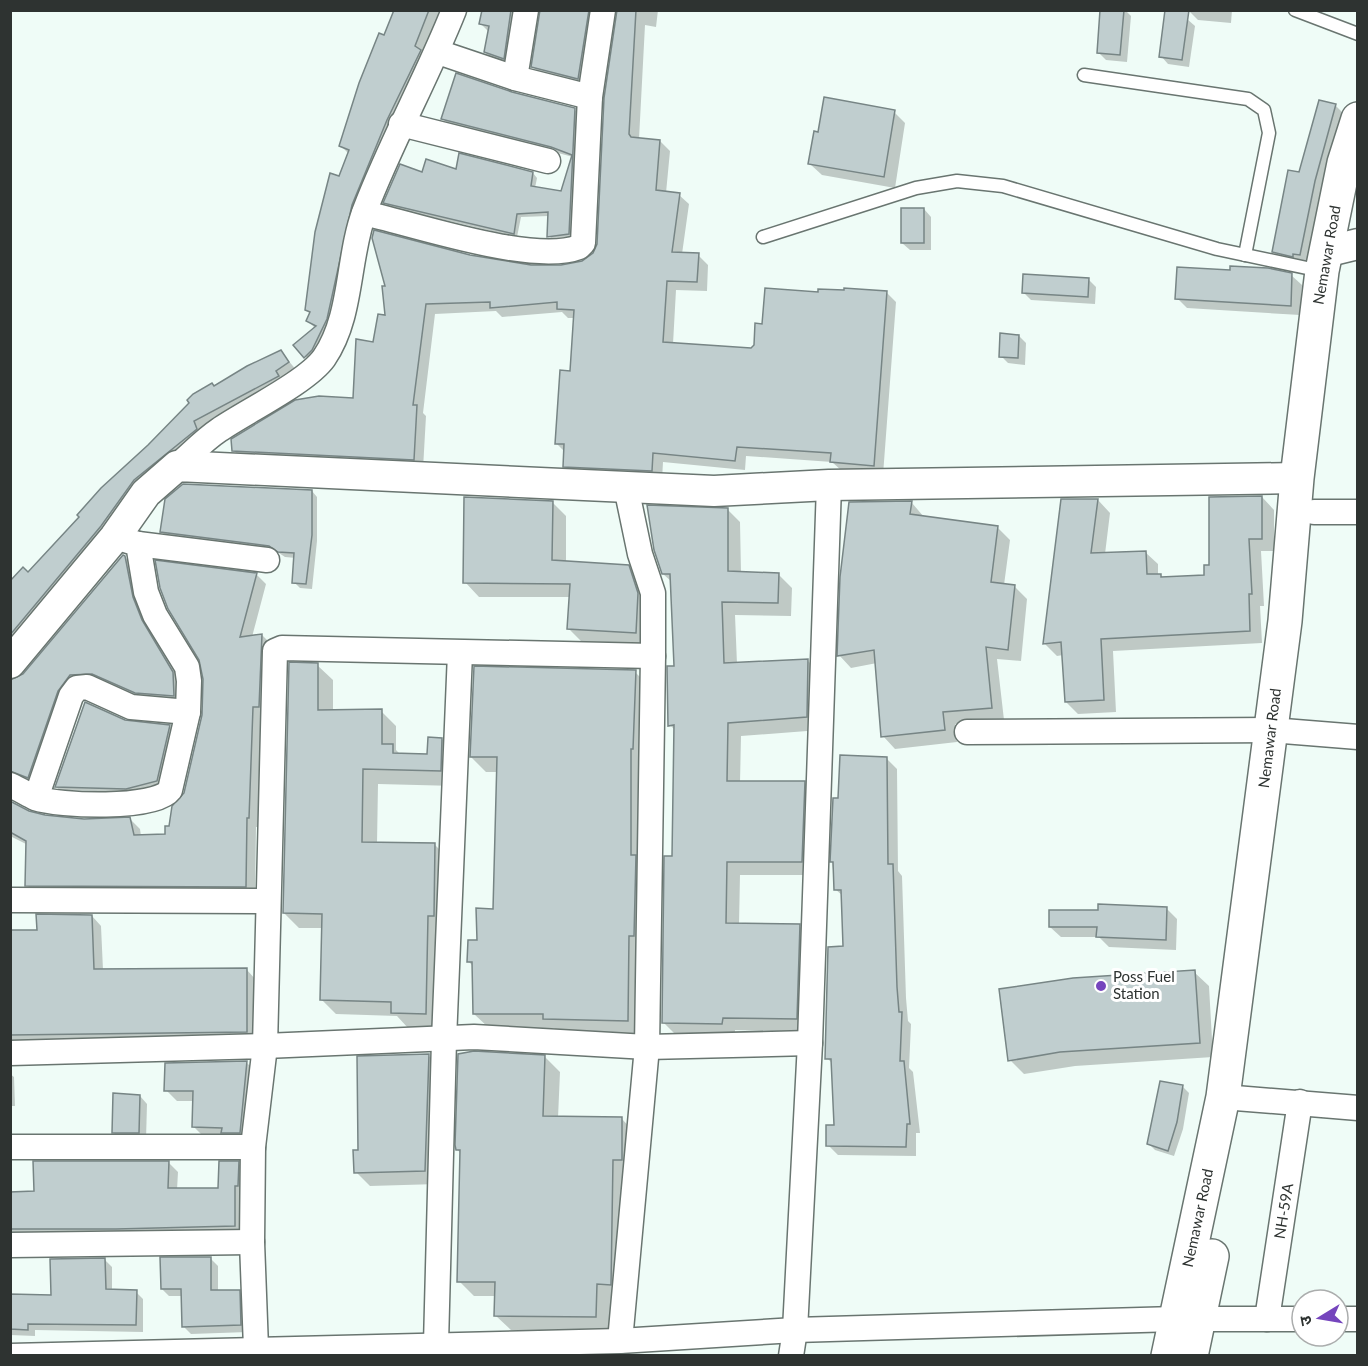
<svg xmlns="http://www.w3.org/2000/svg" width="1368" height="1366" viewBox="0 0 1368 1366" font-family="Lato,'Noto Sans Devanagari',sans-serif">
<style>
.shadow{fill:#0003}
.building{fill:#c0cecf;stroke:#778585;stroke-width:1.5}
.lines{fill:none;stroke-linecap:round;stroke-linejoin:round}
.service-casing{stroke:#697570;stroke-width:15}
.minor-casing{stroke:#697570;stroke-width:27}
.tertiary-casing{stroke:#697570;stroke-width:33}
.trunk-casing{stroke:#697570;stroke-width:36}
.service{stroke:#fff;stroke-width:12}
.minor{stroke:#fff;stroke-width:24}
.tertiary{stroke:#fff;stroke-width:30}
.trunk{stroke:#fff;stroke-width:33}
.poi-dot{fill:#7545bd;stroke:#fff;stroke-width:2}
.labels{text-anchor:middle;stroke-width:6;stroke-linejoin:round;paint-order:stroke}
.street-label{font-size:15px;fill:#2e3331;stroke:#fff}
.poi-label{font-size:15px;fill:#2e3331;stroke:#fff;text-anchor:start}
</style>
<rect width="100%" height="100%" fill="#effcf7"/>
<g class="shadow">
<polygon points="401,10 446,10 315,367 296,345 316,329 308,321 311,313 307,309 340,177 349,154 341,146 385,37"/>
<polygon points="483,10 525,10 513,68 495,62 485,52 489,32 481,24"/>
<polygon points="541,10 603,10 588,88 543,77 533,67"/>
<polygon points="617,10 658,10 656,27 645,25 639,139 660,141 670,151 666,193 679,195 689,204 682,254 698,255 708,265 707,291 676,290 673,344 752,349 764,326 819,293 887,293 896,302 883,475 842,471 832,462 746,456 745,470 663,462 662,480 574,476 564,466 565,452 556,443 572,372 575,318 568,318 562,312 502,317 496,311 435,314 423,413 426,416 423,469 244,460 234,451 355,400 374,344 387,317 469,256 531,266 562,267 583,262 594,254 599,244 606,99"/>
<polygon points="1101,10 1125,10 1131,16 1127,62 1106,60 1098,52"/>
<polygon points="1188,10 1232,10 1231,23 1198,20"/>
<polygon points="1187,19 1195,26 1189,67 1168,64 1161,56"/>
<polygon points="511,93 574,109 579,114 573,238 553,240 549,236 549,216 521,217 517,237 389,207 385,203 423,174 457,171 533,173 537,178 535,188 562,192 573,157 447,123 443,119"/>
<polygon points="1320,102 1336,106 1347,117 1312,266 1285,263 1273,252 1301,174"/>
<polygon points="894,112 905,123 895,188 822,175 810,164 819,133"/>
<polygon points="924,209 931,217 931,250 910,250 902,243"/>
<polygon points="1291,275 1302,285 1300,315 1187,308 1177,298"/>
<polygon points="1088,279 1096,287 1095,304 1031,300 1023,292"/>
<polygon points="1019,336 1026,343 1025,365 1008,363 1001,356"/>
<polygon points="281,352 298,372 203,431 10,657 10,583 29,574 214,388"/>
<polygon points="312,491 317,497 317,541 312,589 300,588 294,582 296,558 285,557 276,551 168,538 162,532"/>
<polygon points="1262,497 1274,510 1274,551 1261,551 1264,606 1260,606 1262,643 1113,651 1116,712 1078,714 1066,702 1063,655 1057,656 1045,644 1062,500 1098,500 1110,513 1105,554 1145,552 1158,564 1158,575 1164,579 1206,576"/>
<polygon points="552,502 566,516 566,563 628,566 642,581 650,647 583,643 569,629 571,597 479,597 465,582"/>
<polygon points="851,503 912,503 924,517 997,527 1010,540 1004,585 1014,586 1027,599 1021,661 997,659 1004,720 955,724 957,742 895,749 883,736 877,663 851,668 839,655"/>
<polygon points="727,509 740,522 741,573 778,574 792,588 791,616 735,615 737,664 808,661 821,674 820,730 741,736 740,783 804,782 817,796 815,875 740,875 739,925 799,926 813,939 809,1032 735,1030 735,1037 676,1035 663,1022 674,857 676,731 670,725 675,667 672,582 663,574"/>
<polygon points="125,557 135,567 141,605 151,632 183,683 183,706 80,685 38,787 10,786 10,681 24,676"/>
<polygon points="157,562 257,575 266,584 252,637 262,635 272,645 262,716 258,827 256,827 255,896 36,895 27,885 28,845 10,836 10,803 31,813 83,820 130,819 140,829 141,836 166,835 185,794 203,715 205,681 201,659"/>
<polygon points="317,665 333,680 333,711 381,711 396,726 396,750 401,755 429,755 442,739 457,755 456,786 378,784 377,844 434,844 450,860 441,1028 408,1028 397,1016 336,1014 321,999 323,928 299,928 284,913"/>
<polygon points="635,672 650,687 642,1035 559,1033 554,1028 489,1028 474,1014 474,967 469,962 495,910 498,772 486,772 471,757"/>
<polygon points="125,722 170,726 173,730 161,785 130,792 60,790 56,787"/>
<polygon points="887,759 897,769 898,871 902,876 906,998 908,1021 911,1024 909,1068 913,1072 920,1133 916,1133 916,1156 838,1155 828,1145 836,1127 833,1064 827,1058 844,948 843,896 835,889 832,861 840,800"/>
<polygon points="1166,908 1177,919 1176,950 1109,947 1099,937 1061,937 1050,927"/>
<polygon points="92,916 101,926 103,970 247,970 256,980 256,1041 10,1051 10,971"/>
<polygon points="1194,972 1209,986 1213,1057 1075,1066 1024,1074 1010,1060"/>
<polygon points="461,1053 545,1057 560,1072 558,1118 622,1119 636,1134 625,1299 611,1299 611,1332 511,1330 496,1316 496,1296 474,1296 459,1281 461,1154 457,1149"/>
<polygon points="429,1056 443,1070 438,1184 370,1186 356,1172 360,1151"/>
<polygon points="246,1062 257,1073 251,1143 204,1137 193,1126 194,1101 177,1101 166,1090"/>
<polygon points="10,1074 14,1077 15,1106 10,1106"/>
<polygon points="1183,1087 1189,1093 1183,1129 1174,1156 1155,1150 1149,1144"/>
<polygon points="140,1096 147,1104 146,1140 121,1140 113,1132"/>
<polygon points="169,1163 178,1172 177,1190 219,1190 238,1163 247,1172 244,1234 10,1236 10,1193 35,1193"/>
<polygon points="210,1258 218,1266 218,1291 239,1291 246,1299 248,1332 191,1334 183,1326 183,1296 169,1296 162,1289"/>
<polygon points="105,1260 112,1267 112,1291 136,1292 143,1299 143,1332 35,1330 35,1336 10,1335 10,1295 52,1297"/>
</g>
<g class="building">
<polygon points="394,10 429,10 415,46 421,50 387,120 352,205 327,319 312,350 304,358 293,345 316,326 306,321 310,312 305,310 315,232 330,173 339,176 349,150 339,146 359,83 379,33 384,35"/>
<polygon points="482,10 511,10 504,59 484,52 489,26 479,24"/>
<polygon points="540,10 589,10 578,79 531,67"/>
<polygon points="617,10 636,10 629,134 631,137 660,140 656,190 680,193 672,252 699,253 697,282 667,281 663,342 751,348 754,345 755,323 762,324 765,288 818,292 818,289 844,290 844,288 887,291 874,466 830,462 831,453 737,447 735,461 653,453 652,471 563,467 564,444 555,444 560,370 570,371 574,310 557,309 557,302 490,308 490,302 426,304 413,405 417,405 414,460 232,451 231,439 295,400 319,396 353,398 356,339 373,342 378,314 385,315 382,286 385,286 372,238 374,230 470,255 531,265 561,265 582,261 593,253 597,244 604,98"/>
<polygon points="1100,10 1124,10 1120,55 1097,53"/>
<polygon points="1165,10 1189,10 1182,60 1159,57"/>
<polygon points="456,73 512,92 575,108 569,234 547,237 548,212 517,214 514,234 383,203 400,164 422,172 426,159 456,169 459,153 533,172 531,186 561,191 572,155 551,147 441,119"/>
<polygon points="824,97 895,110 884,177 808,164 814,131 818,132"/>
<polygon points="1319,100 1336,104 1315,181 1300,255 1293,254 1293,257 1272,252 1288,170 1299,172"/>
<rect x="901" y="208" width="23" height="35"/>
<polygon points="1230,266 1268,268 1292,273 1291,306 1175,299 1177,267 1230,270"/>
<polygon points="1023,274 1089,278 1088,297 1022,293"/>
<polygon points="1000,333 1019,335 1018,358 999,357"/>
<polygon points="281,350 289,362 276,371 279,376 194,421 197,429 134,480 101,526 10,635 10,581 23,567 28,572 79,517 77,515 101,488 148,445 189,403 187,400 193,394 212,383 214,386 247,366"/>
<polygon points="183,484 312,490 312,535 306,584 292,583 294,553 278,552 269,546 160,532 165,499"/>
<polygon points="1262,496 1262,539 1249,539 1252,594 1249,594 1250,631 1101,639 1104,700 1065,702 1061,642 1043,644 1061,499 1098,499 1091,553 1146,551 1147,574 1161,574 1161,577 1204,575 1204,565 1209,565 1209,497"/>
<polygon points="464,497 553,501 552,560 629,565 638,593 636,633 567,629 570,584 463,583"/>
<polygon points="912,501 910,514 998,526 991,582 1015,585 1008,650 986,647 992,708 943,712 945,730 881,737 874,650 837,656 840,577 849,502"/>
<polygon points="647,505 728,508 728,571 779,573 778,603 722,602 724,663 808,659 807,717 728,723 727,781 805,781 802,862 727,862 726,923 800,924 797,1019 723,1018 722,1024 662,1023 664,856 672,856 674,725 668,726 667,666 674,666 670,574 662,574 654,550"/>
<polygon points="123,555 125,556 133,597 142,620 173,672 174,696 135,693 92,674 70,675 58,691 28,778 10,771 10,680 23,674"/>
<polygon points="155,560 257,573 240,637 262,634 259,707 253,707 249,818 247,818 246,887 25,886 26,841 10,832 10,801 29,811 45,815 84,819 130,817 134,835 165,834 165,826 169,826 172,806 184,793 202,715 203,679 199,660 168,609 160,588"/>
<polygon points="289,662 318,663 318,710 382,709 382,744 393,744 393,753 427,754 428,737 442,738 441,771 363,769 362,842 435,843 434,916 428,916 426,1014 391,1013 391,1002 320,1000 322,914 283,913"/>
<polygon points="474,666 636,670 633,749 631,749 631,855 636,855 634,936 629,936 628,1021 543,1019 543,1014 473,1014 472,962 467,962 468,940 477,940 476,908 493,909 497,757 470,757"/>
<polygon points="85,702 125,720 170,725 157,781 126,789 55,787"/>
<polygon points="840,755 887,757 888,864 893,864 897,987 899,1012 902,1012 900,1061 904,1061 910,1124 907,1124 906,1147 826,1146 826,1125 834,1125 831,1059 825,1059 828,947 843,946 841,890 834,890 833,862 830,862 833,798 838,798"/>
<polygon points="1098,904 1167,907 1166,940 1096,937 1097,927 1049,927 1049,910 1098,910"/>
<polygon points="36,914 92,915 94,969 247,968 247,1032 10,1035 10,930 37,930"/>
<polygon points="1195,970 1200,1043 1060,1052 1008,1061 999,989 1073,978"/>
<polygon points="474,1051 545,1055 543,1116 622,1117 622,1160 613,1160 611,1285 597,1284 596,1317 494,1316 495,1282 457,1282 460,1150 456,1150 455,1145 458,1054"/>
<polygon points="429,1054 425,1171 354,1173 353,1150 358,1150 357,1056"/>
<polygon points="247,1061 240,1133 221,1133 222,1128 192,1127 193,1091 164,1091 165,1063"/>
<polygon points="1160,1081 1183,1085 1177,1122 1168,1151 1147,1144"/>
<polygon points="113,1093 140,1095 139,1133 112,1133"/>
<polygon points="33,1161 169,1161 168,1188 218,1188 219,1161 239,1161 238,1186 235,1186 235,1226 116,1229 10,1229 10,1192 34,1191"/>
<polygon points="160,1257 211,1257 211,1290 240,1290 241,1325 182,1327 181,1289 161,1289"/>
<polygon points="105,1258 106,1289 137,1290 136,1325 28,1324 28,1330 10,1329 10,1294 51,1295 50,1259"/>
</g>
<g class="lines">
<defs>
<g id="service">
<polyline points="1295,10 1358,34"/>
<polyline points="1084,75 1248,99 1264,110 1269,133 1245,255"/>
<polyline points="763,237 916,188 957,181 1003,186 1217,249 1321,271"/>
</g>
<g id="minor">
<polyline points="526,10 515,78 590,97"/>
<polyline points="438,52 515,78"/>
<polyline points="401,124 548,161"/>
<path d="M364,213C414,224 533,265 579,247L583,243L590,97L603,10"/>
<path d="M177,466C191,454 204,440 219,430C245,412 307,382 324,358C353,316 347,257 365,210C391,142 427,78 454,10"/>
<polyline points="1314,512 1358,512"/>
<polyline points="138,544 267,560"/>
<polyline points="653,656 282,648 275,651 265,1046 474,1037 647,1047 810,1043"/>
<polyline points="967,732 1271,730 1358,737"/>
<path d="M10,785C19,789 27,794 35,798C59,806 155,810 170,790L188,712L189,681L187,667L155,615L146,592L138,544L115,537"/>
<polyline points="36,798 71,696 77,688 87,687 131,707 188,712"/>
<polyline points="10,900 268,901"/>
<polyline points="10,1053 265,1046 253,1147 252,1242 256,1348"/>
<polyline points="1223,1097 1358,1108"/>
<polyline points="10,1147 253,1147"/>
<polyline points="10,1245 252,1242"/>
<polyline points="1267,1319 1300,1102"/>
<polyline points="1338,1319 1358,1319"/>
<polyline points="620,1341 647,1047 653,656 653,593 640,554 626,487"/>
<polyline points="436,1344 444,1040 460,653"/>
<polyline points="11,1356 620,1341 795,1330 1176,1319 1302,1319"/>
<polyline points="791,1356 795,1330 810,1043 829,485"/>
</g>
<g id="tertiary">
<polyline points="1325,252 1358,244"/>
<polyline points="10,663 115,537 146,493 177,466 714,491 829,485 1297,478"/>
</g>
<g id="trunk">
<polyline points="1168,1356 1223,1097 1285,621 1297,478 1322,271 1344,163 1358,119"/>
<polyline points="1191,1356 1212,1256"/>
</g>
</defs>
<use href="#service" class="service-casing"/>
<use href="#minor" class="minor-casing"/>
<use href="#tertiary" class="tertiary-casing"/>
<use href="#trunk" class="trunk-casing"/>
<use href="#service" class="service"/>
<use href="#minor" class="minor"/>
<use href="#tertiary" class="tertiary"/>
<use href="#trunk" class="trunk"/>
</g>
<circle class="poi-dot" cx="1101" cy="986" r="6"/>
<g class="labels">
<g class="street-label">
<text transform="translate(1327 255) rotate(-80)" y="5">Nemawar Road</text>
<text transform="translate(1270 738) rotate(-83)" y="5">Nemawar Road</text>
<text transform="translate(1284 1211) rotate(-81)" y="5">NH-59A</text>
<text transform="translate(1198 1218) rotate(-78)" y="5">Nemawar Road</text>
</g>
<g class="poi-label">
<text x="1113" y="982">Poss Fuel<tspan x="1113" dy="17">Station</tspan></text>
</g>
</g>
<rect width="1368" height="1366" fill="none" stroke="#2e3331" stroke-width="24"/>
<g transform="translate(1320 1318) rotate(259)"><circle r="28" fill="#ffffff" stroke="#abadad" stroke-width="1.5"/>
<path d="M0-4.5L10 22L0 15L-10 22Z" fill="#7545bd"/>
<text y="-9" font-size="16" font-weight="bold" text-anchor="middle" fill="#2e3331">उ</text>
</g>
</svg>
